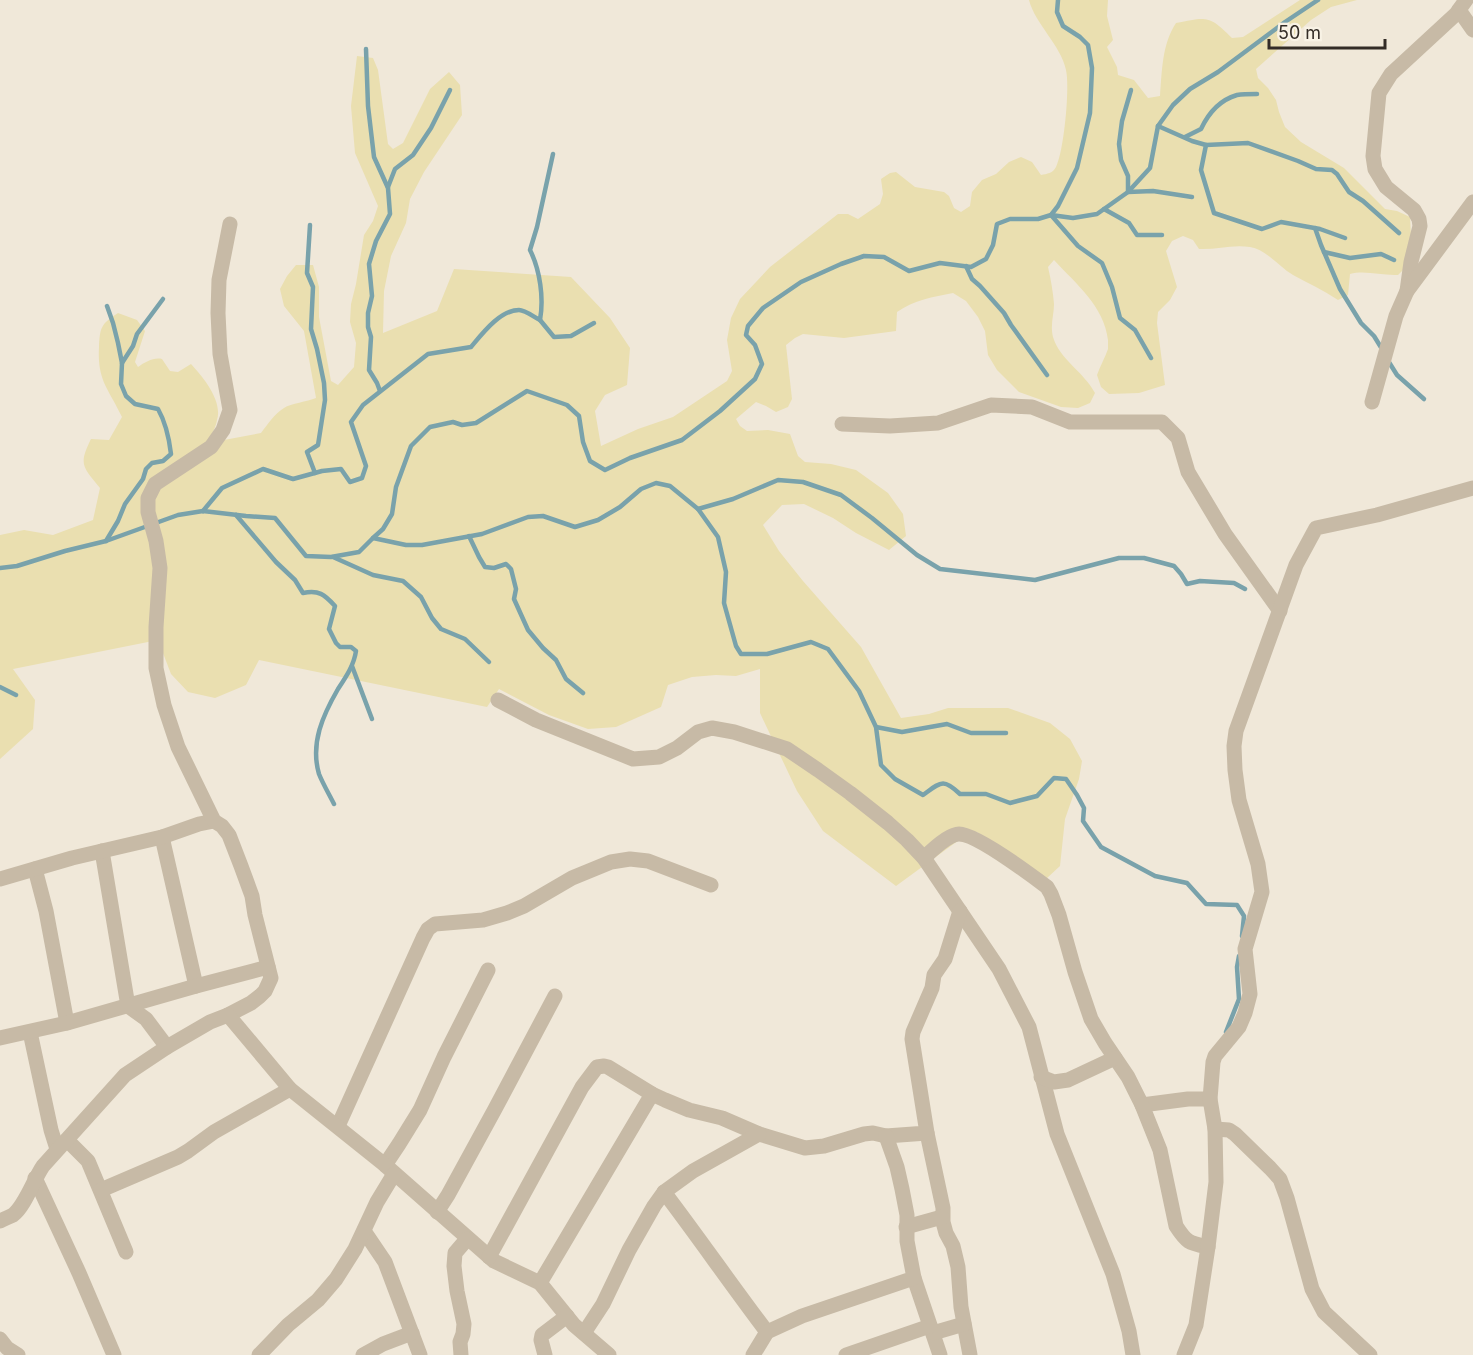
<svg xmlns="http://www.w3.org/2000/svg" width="1473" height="1355" viewBox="0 0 1473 1355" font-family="Inter,sans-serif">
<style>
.sand{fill:#eadfb0}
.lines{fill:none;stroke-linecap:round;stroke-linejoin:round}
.stream{stroke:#79a2ab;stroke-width:4.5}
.minor{stroke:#c7baa6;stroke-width:15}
</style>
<rect width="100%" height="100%" fill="#f0e8d9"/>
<path class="sand" d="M1029,0H1108L1107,16L1113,40L1107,47L1117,67L1118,75L1134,80L1148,98L1160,96C1162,71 1162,44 1176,23C1207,17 1209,15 1232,38L1243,37L1300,0H1357L1331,7L1311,20L1256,69L1258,78L1268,88L1276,100L1279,112L1285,127L1301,142L1344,168L1385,209L1397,211L1410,217L1411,236L1405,268L1398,275C1382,276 1366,270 1350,274L1348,295L1338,300C1323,290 1308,283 1293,275C1278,266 1267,250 1250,247C1232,244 1216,250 1199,249L1193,240L1183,236L1172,241L1166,251L1177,287L1170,300L1158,312L1157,323L1165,385L1139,393L1109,394L1101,387L1097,375C1100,366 1105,358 1108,349C1108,346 1108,343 1108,340C1104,306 1076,284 1054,260L1048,267C1051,280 1053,292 1054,304C1054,315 1050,325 1053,337C1060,360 1084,372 1095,393L1090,403L1078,408L1061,407L1019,392L997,370L988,355L985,331L978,317L966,301L953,293C933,297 914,300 897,312L896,331L844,338L803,334L795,338L786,345L792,399L788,407L776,412L766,406L756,402L736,419L740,426L747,431L768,430L790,434L798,456L805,462L831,464L856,470L888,493L903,514L906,536L889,550L856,533L833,518L804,504L782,505L763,525L779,551L803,581L861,647L901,718L929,714L948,708H1008L1050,723L1070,739L1082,761L1079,779L1065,819L1060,866L1046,879L977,832L959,840L896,886L823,831L797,791L760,713V669L736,676L716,675L692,677L668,685L661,707L616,727L588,729L549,715L499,689L487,707L259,660L246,685L215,698L188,692L171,674L158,640L13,669L35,700L33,729L0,759V535L24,530L53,535L93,520L100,488C83,467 78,465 91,439L109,440L122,417C109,389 97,381 99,347C100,327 101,324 118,313L137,320L145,331L135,362L138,367C145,362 154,357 162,359L170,371L178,372L191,364C203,377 223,401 217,420C216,427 212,433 210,439L224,440L261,433C268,424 274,414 284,408C291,403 307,402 316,398L304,331L284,306L280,289L287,276L296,265H313L319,287V317L331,381L338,385L354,367L356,343L350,322L351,304L356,284L364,235L373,221L378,206L355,153L351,106L357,56L373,58L378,70L388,144L393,149L403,143L430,89L449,72L460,85L462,115L424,172L410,199L406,223L391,256L384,291L383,333L437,311L454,269L571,277L610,318L630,348L627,385L605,395L595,411L601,446L638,429L673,417L727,381L732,371L727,340L731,318L740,299L770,267L838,214H848L858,219L880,204L883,194L881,179L890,173L896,172L915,187L944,192L949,196L954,208L961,212L970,206L972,192L982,180L996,174L1009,162L1021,157L1032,162L1041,175C1047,174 1053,173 1056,167C1064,151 1070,87 1066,70C1061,45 1035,24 1029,0Z"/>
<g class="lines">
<g class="stream">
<polyline points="366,49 368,106 374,157 388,188 390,214 376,241 369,264 372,296 368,313 368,327 371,337 369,370 377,383 380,391"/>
<polyline points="1131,90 1122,121 1119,144 1121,160 1128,176 1128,192 1153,191 1192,197"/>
<polyline points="1158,126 1192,141 1206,145 1201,170 1214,213 1262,229 1281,222 1320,229 1345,238"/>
<path d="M1185,137L1201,129C1208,114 1220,100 1237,95C1243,94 1251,94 1257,94"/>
<polyline points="1206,145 1248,143 1298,161 1316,169 1332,170 1337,174 1349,192 1363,201 1399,233"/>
<polyline points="388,187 395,169 413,155 431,128 450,90"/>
<polyline points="1104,209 1129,223 1137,235 1162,235"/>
<polyline points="1051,215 1073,218 1097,214 1128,192 1150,168 1158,126 1173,105 1190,89 1218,72 1285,22 1318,0"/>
<polyline points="1051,215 1078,246 1102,263 1112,287 1120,318 1135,330 1151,358"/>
<polyline points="310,225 307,273 313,287 311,329 317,349 324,383 325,400 318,445 307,452 315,473"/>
<polyline points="1315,228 1321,245 1340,289 1361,323 1374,336 1382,349"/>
<polyline points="1324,252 1350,258 1381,254 1394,260"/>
<polyline points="966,266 972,279 980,286 1004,313 1011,325 1047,375"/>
<polyline points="540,320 554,337 571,336 594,323"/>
<polyline points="1387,359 1397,375 1424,399"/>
<polyline points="122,363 133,346 137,334 163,299"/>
<polyline points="698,509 733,499 778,480 803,482 841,495 872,518 917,555 940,569 1035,580 1119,558 1144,558 1174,566 1181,574 1187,584 1200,581 1234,583 1245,589"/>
<path d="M203,511L222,488L263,469L293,479L322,471L341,469L350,482L362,478L366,466L351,422L363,405L428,354L471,347C482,334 500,310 519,310C525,310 534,317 540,320C544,298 540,270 530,250L537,227L553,154"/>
<path d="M236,515L276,562L295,580L303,593C319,590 324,594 335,606L329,629L336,643L340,647H351L356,651C354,665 346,677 338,689C323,715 310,743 319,774C323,784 329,794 334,804"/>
<polyline points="469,536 479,557 485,567 494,568 506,564 511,569 516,589 514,599 528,630 543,648 556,660 566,679 583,693"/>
<path d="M373,538L406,545H422L482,534L528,517L543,516L575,527L598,520L620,507L641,489L656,483L670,486L698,509L718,537L726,572L724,603L736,646L741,654H767L811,642L828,649L859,691L876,727L881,765L895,779L923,795C941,782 943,778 960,794H986L1010,803L1037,796L1054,778L1066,779L1077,795L1084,808L1083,821L1101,847L1155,876L1187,883L1206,904L1237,905L1244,916L1242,936"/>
<path d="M106,541L118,521L125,504L143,479L146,469L152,463L163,461L171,454C169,437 166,423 158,409L135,404L126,396L121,384L122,363L118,343L113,323L107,306"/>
<polyline points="333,557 373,575 403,581 421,597 432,618 441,629 465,639 489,662"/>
<polyline points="0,568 17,566 65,551 106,541 178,515 203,511 246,516 275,518 306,556 331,557 359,552 373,538 383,529 392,514 396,487 411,446 430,427 453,422 462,425 476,423 527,391 567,405 579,416 583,442 590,461 605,470 630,458 682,440 720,411 755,379 762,364 755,345 746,335 748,326 763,308 801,282 841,264 864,256 884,257 909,271 940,263 971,267 986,259 993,245 997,224 1010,219 1038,219 1051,215 1058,206 1077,168 1090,113 1092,68 1088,45 1080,37 1063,26 1057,12 1058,0"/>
<polyline points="352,666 372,719"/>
<polyline points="0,687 16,695"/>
<polyline points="876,727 902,732 947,724 971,733 1006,733"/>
<polyline points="1226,1032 1239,999 1237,967 1239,956"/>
</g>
<g class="minor">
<polyline points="1459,10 1473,30"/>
<polyline points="1407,291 1411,262 1420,226 1419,219 1414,210 1386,187 1375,169 1373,156 1379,93 1391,74 1456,14 1466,0"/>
<polyline points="1372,402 1396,316 1407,291 1473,202"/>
<polyline points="842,424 890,426 938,423 991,405 1032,407 1070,422 1162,422 1178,438 1188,472 1225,534 1280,611"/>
<polyline points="498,700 536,720 633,759 659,757 677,748 698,732 712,728 734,732 787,749 818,770 850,793 888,823 907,840 924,858 999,969 1029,1027 1057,1134 1113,1274 1129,1331 1133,1355"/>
<polyline points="162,837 196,986"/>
<polyline points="102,851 128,1006 146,1019 167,1047"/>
<path d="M924,858C931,851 949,834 959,834C976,834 1031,875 1047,887L1051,894L1059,915L1075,972L1091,1019L1105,1043L1128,1077L1142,1105L1188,1099H1210"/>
<polyline points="35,869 46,911 67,1023"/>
<polyline points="0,879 72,858 162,837 199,824 214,821"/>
<polyline points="228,1015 251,1003 260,996 265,991 271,978 255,915 252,896 241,866 229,835 222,826 214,821 178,747 164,705 156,668 156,627 160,568 156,541 148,512 148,498 155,484 211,447 223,430 230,410 220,354 218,313 219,280 230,224"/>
<polyline points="30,1032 51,1130 57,1149"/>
<polyline points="0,1038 67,1023 196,986 268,967"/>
<polyline points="1041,1077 1054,1082 1068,1080 1115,1058"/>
<path d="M1142,1105L1160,1150L1176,1226C1187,1243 1189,1243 1208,1247"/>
<polyline points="338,1126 423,938 428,929 435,924 483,920 507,913 524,906 572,878 611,862 630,859 648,861 711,885"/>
<polyline points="1215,1129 1229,1130 1235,1134 1270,1168 1280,1179 1287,1198 1312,1289 1324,1312 1370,1355"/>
<polyline points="927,1133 943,1208 943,1222 946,1233 953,1246 958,1267 961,1307 970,1355"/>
<polyline points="67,1140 88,1161 126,1252"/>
<polyline points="385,1165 399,1144 420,1110 444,1057 488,970"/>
<polyline points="35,1178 79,1273 114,1355"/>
<polyline points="101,1190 178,1157 188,1151 214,1132 290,1089"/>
<path d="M664,1192C699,1238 732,1286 767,1332"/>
<polyline points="437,1212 448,1195 495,1109 555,996"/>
<path d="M0,1221C4,1219 9,1217 13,1215C25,1206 34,1179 43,1166L125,1075L167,1047L210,1022L228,1015L290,1089L385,1165L494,1261L540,1283L574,1325L609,1355"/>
<polyline points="906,1227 942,1217"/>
<polyline points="364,1231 385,1262 420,1355"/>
<polyline points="489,1257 582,1087 597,1067 604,1066 608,1067 652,1094 665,1100 689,1110 722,1118 759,1134 805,1148 824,1146 864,1134 873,1133 886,1136 927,1133 912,1039 913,1032 932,988 934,975 945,959 960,911"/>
<polyline points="914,1278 940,1355"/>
<polyline points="540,1283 652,1094"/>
<polyline points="584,1333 603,1304 629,1250 654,1206 664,1192 693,1171 759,1134"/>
<polyline points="933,1333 964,1324"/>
<polyline points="0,1339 7,1348 18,1355"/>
<polyline points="259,1355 288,1325 318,1300 336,1279 355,1249 377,1202 394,1174"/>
<polyline points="363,1355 383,1344 412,1333"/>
<polyline points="461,1355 460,1342 463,1334 464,1324 457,1291 454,1266 455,1253 467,1239"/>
<polyline points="545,1355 541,1340 542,1335 567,1316"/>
<polyline points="753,1355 767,1332 802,1316 914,1278 907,1241 907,1215 902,1189 897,1167 886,1136"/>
<polyline points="846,1355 930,1326"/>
<polyline points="1184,1355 1196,1325 1208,1247 1216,1182 1215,1129 1210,1099 1213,1062 1215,1056 1239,1027 1245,1013 1250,994 1245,949 1262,892 1258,864 1239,800 1235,770 1234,746 1236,731 1296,565 1316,528 1377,515 1473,488"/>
</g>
</g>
<path d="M1269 39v9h116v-9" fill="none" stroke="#332c26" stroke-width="3"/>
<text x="1278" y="39" font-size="18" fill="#332c26" stroke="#f8f2e5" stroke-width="4.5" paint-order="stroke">50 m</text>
</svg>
